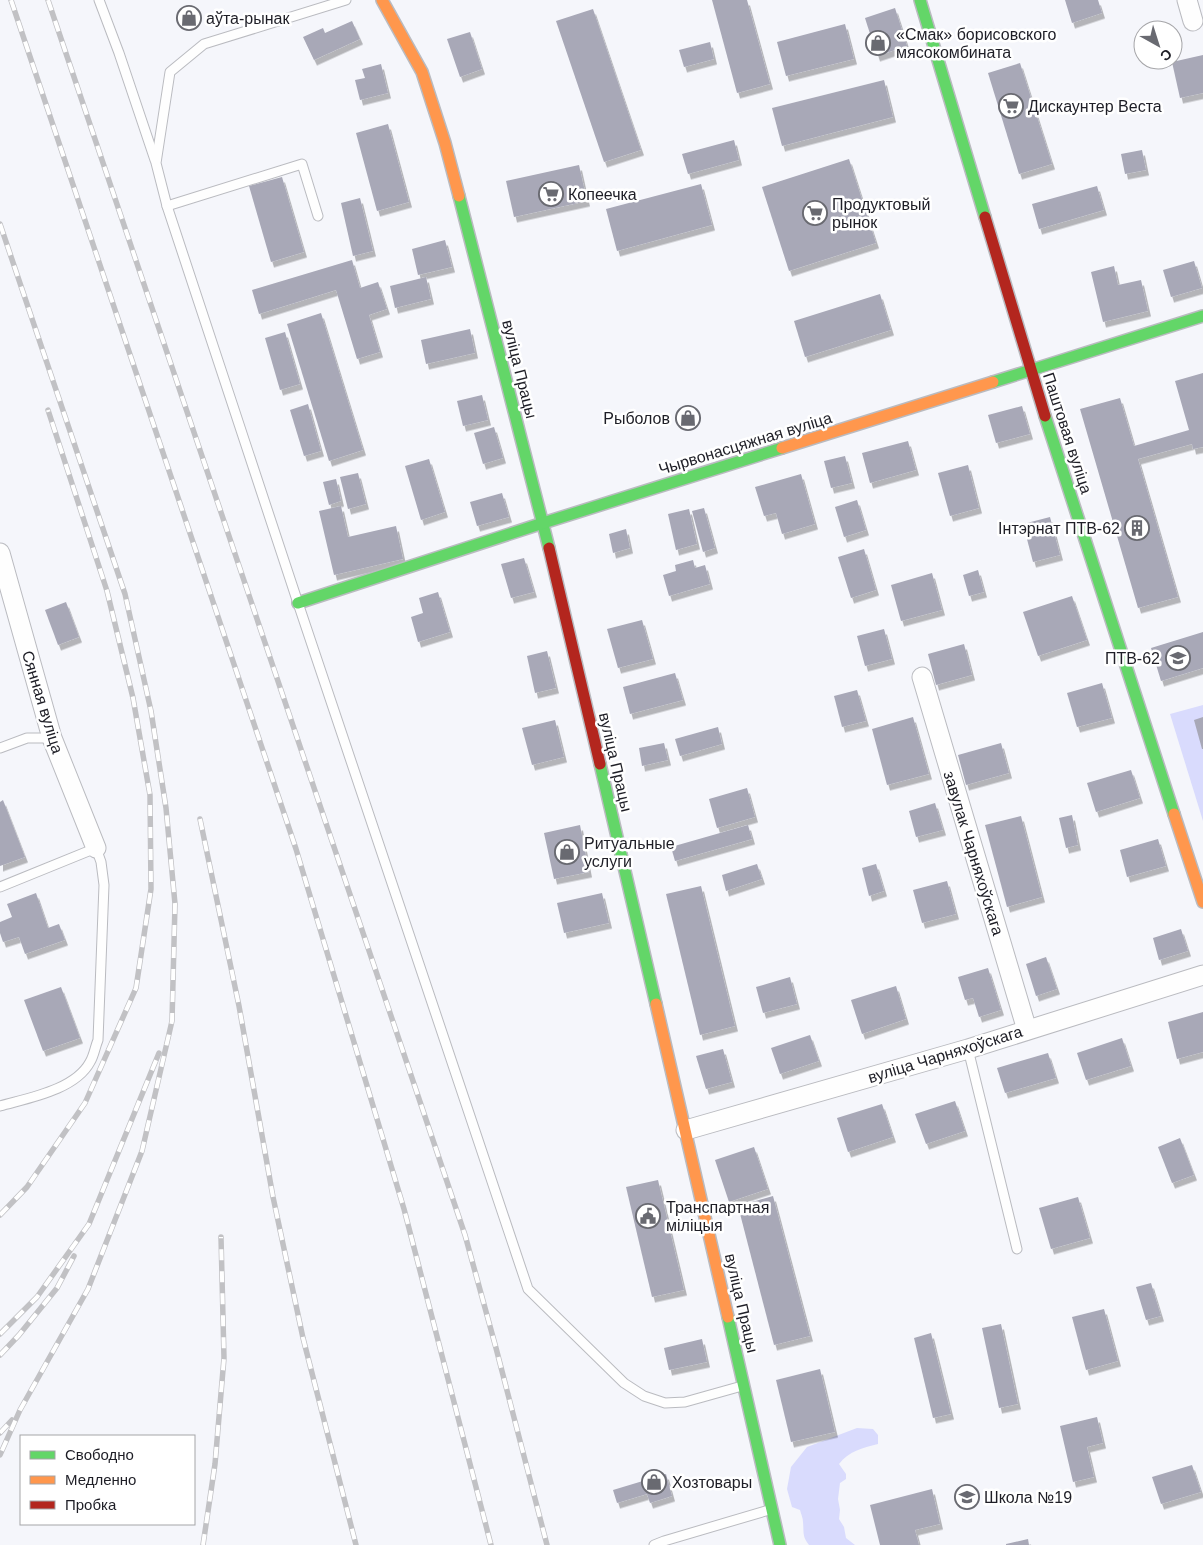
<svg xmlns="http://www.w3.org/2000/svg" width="1203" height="1545" viewBox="0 0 1203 1545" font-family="Helvetica,sans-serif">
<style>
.green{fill:#d9dbfd}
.building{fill:#a8a8b7;filter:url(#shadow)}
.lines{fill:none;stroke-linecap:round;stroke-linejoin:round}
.lane-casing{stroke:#babbc0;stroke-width:11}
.street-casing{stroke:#babbc0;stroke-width:21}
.fast-casing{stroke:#babbc0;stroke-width:14}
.slow-casing{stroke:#babbc0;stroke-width:14}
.jam-casing{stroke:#babbc0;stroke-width:14}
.lane{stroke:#fefefe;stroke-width:9}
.street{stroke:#fefefe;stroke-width:19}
.fast{stroke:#63d668;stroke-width:11}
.slow{stroke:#ff974d;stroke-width:11}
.jam{stroke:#b3261e;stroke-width:11}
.rail-casing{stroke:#c1c1c4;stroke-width:5.5}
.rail{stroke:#fff;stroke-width:4;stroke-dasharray:11;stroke-linecap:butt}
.labels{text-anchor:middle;stroke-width:5;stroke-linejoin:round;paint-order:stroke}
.poi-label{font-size:16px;fill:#1e1e26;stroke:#fff;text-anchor:start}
.street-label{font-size:16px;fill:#1e1e26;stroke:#fff}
</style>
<defs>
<filter id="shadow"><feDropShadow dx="3" dy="5.5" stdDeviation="0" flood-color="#0004"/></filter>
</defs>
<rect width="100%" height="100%" fill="#f5f6fb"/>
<g class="green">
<polygon points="1203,705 1203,821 1170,714"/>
<path d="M857,1428L873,1429L878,1435V1444C862,1448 849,1451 839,1464L846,1474V1479L840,1483L838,1499L840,1510L839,1519L844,1527L846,1538L855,1545H809C802,1536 804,1533 803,1522C803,1518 801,1514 800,1510L792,1507L787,1489L791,1467L807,1447Z"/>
</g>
<g class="building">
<polygon points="712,0 747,0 770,84 737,93"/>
<polygon points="1065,0 1098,0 1102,13 1072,23"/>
<polygon points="895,8 907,46 877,56 865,18"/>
<polygon points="593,9 641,150 604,162 556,21"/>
<polygon points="352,21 360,39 314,60 303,37 323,28 325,33"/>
<polygon points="845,24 854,59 786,76 777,42"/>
<polygon points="470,32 482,69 460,77 447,39"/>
<polygon points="710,42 714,59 684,67 679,50"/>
<polygon points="1203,55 1203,93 1180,98 1172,62"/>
<polygon points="1020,63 1052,164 1019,174 988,73"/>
<polygon points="381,64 388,93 360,100 355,80 365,78 362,69"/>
<polygon points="884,80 893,117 782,146 772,108"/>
<polygon points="388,124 409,202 377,211 356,133"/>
<polygon points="734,140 739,160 688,174 682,154"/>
<polygon points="1142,150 1146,170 1125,174 1121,154"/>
<polygon points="849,159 876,243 789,271 762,187"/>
<polygon points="579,165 587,201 514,217 506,181"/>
<polygon points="282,177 304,252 271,262 249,186"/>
<polygon points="701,184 712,225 617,251 606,209"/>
<polygon points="1097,186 1104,210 1039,229 1032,204"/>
<polygon points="360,198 373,251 353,256 341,203"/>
<polygon points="445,240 452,267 418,275 412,249"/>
<polygon points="352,260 360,288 378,282 387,309 369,315 380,352 357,359 336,290 259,314 252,290"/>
<polygon points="1194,261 1202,288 1171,297 1163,270"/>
<polygon points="1114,266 1118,285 1141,280 1148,311 1103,322 1091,272"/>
<polygon points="426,277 431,299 395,308 390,286"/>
<polygon points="880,294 891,330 805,357 794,321"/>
<polygon points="321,313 363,450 329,461 287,324"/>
<polygon points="470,329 475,353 426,364 421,340"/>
<polygon points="285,332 300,384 280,390 265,338"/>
<polygon points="1203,373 1203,447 1193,449 1192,444 1138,459 1178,597 1138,608 1080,409 1120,398 1134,446 1189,430 1175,381"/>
<polygon points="482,395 488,420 463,426 457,401"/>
<polygon points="308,404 321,451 304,456 290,410"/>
<polygon points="1022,406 1030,434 996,443 988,415"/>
<polygon points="494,427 503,458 483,464 474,433"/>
<polygon points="908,441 916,470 870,483 862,453"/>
<polygon points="845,456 852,483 831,488 824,461"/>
<polygon points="429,459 445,512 421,520 405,466"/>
<polygon points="968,465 979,508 950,516 938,473"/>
<polygon points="358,473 366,504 348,509 340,477"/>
<polygon points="801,474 815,524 782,534 776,513 764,516 755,487"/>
<polygon points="336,479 341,501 329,505 323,482"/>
<polygon points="502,493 509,517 477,526 470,502"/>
<polygon points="857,500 866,530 844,537 835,507"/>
<polygon points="341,506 348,537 396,526 403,559 334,575 319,511"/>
<polygon points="704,508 715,548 703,552 692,511"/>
<polygon points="689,509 697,544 676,550 668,514"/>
<polygon points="1050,517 1060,555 1033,562 1023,524"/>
<polygon points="626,529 630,548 613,553 609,534"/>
<polygon points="864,549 876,590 851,598 838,557"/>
<polygon points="524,558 534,592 511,598 501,564"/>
<polygon points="693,560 695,568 705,565 710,584 669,596 663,575 676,571 675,565"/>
<polygon points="978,570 984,592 969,596 963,575"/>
<polygon points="932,573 942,610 901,621 891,585"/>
<polygon points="438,592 450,632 418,642 411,617 423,613 419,598"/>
<polygon points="1072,596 1087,640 1038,656 1023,612"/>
<polygon points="66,602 79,637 58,645 45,610"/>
<polygon points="642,620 653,659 618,668 607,629"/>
<polygon points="884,629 892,659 865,666 857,636"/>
<polygon points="1203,632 1203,668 1161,681 1151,648"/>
<polygon points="964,644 972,675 936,685 928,654"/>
<polygon points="547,651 556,688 535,693 527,656"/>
<polygon points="675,673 683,700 630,714 623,687"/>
<polygon points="1102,683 1112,718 1077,727 1067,693"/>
<polygon points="857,690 866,721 842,727 834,696"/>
<polygon points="913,717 929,774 887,785 872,729"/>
<polygon points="1203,717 1203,749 1202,749 1194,720"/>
<polygon points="555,720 564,757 532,765 522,728"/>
<polygon points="718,727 722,744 680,756 675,739"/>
<polygon points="664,743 668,760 642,766 639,748"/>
<polygon points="1001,743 1009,773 966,785 958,755"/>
<polygon points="1131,770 1140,798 1096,812 1087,783"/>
<polygon points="747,788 755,817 717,828 709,799"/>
<polygon points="3,800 25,857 0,866 0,802"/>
<polygon points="935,803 943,830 916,837 909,811"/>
<polygon points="1072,815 1078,845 1066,848 1059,818"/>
<polygon points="1021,816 1042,897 1007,907 985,825"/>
<polygon points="580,825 589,872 554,879 544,833"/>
<polygon points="748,825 752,839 675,861 671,847"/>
<polygon points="1158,839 1166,866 1127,877 1120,850"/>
<polygon points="757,864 762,879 726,891 722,875"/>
<polygon points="876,864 884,891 869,896 862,868"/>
<polygon points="947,881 956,914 922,923 913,890"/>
<polygon points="701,886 735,1026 700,1035 666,894"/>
<polygon points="36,893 48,928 59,924 65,940 25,954 19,937 3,942 0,933 0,922 12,917 7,904"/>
<polygon points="602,893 609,923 564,933 557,903"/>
<polygon points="1181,929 1188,951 1159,960 1153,938"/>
<polygon points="1046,957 1057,989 1036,996 1026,964"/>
<polygon points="988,968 1001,1010 979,1017 973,998 965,1000 958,977"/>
<polygon points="790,977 797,1004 763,1013 756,987"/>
<polygon points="896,986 906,1019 862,1034 851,1000"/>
<polygon points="61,987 80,1038 43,1051 24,1000"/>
<polygon points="1203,1012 1203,1052 1177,1059 1168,1022"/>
<polygon points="810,1035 819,1061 780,1074 771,1048"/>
<polygon points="1122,1038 1131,1066 1086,1080 1077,1053"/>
<polygon points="723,1049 732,1082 706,1089 696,1056"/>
<polygon points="1048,1053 1056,1078 1005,1093 997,1068"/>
<polygon points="955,1101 965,1131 926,1144 915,1114"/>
<polygon points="882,1104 893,1137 848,1152 837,1118"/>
<polygon points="1180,1138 1194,1175 1172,1183 1158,1147"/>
<polygon points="754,1147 768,1189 729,1202 715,1160"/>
<polygon points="658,1180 684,1290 652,1297 626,1187"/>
<polygon points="773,1196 810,1336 774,1345 738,1206"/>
<polygon points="1078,1197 1090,1238 1051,1249 1039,1208"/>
<polygon points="1151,1283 1161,1316 1146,1320 1136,1287"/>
<polygon points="1104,1309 1118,1361 1086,1370 1072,1317"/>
<polygon points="1001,1324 1018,1404 999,1408 982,1328"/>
<polygon points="931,1333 951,1414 933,1418 914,1338"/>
<polygon points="702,1339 707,1362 669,1370 664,1348"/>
<polygon points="820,1369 835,1432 791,1442 776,1380"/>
<polygon points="1097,1417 1103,1443 1087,1447 1094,1477 1073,1482 1060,1426"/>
<polygon points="1192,1465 1201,1492 1161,1504 1152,1477"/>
<polygon points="666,1474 672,1496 650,1503 647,1494 617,1503 613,1490"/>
<polygon points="932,1489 940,1524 915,1530 919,1545 880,1545 870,1505"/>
<polygon points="1028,1539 1029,1545 1006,1545 1006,1544"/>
</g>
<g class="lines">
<defs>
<g id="lane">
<polyline points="99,0 119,53 155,160"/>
<polyline points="346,0 204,44 170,72 156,163 167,206 298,603 528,1289 624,1383 644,1396 665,1403 685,1402 742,1386"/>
<polyline points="167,206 302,164 318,216"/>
<polyline points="0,748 27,738 52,738"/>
<path d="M0,887L96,848L101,862L104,885L98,1040C95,1047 94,1056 90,1062C75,1090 28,1098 0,1106"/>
<polyline points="968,1049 1017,1249"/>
<polyline points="654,1545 664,1541 769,1510"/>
</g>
<g id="street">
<polyline points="1187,0 1193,21"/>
<polyline points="0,553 52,738 96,848"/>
<polyline points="922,677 1027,1030"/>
<polyline points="686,1130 968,1049 1203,975"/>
</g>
<g id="fast">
<polyline points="920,0 985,217"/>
<polyline points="459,196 549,548"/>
<polyline points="993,382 1203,316"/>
<polyline points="1045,416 1174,814"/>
<polyline points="298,603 543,523 782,448"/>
<polyline points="600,764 656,1004"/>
<polyline points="728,1317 780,1545"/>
</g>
<g id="slow">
<polyline points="382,0 422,72 445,143 459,196"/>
<polyline points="782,448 993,382"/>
<polyline points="1174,814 1203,902"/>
<polyline points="656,1004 728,1317"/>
</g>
<g id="jam">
<polyline points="985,217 1045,416"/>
<polyline points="549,548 600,764"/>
</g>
</defs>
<use href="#lane" class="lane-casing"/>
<use href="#street" class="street-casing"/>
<use href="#fast" class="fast-casing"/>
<use href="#slow" class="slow-casing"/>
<use href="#jam" class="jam-casing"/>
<use href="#lane" class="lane"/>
<use href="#street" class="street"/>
<use href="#fast" class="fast"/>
<use href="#slow" class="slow"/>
<use href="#jam" class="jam"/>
<defs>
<g id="rail">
<polyline points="11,0 296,849 404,1209 491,1545"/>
<polyline points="48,0 465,1235 496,1348 547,1545"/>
<polyline points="0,224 125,594 151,711 166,808 175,904 172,1021 142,1151 88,1289 20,1410 0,1455"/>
<polyline points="200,819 239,1006 273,1197 303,1338 356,1545"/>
<polyline points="0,1215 27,1187 85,1103 136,988 151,889 150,795 133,698 107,591 48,410"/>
<polyline points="0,1334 37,1297 89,1224 159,1053"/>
<polyline points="0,1355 19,1335 57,1288 74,1256"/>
<polyline points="0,1433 12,1420"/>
<polyline points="203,1545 215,1464 224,1358 221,1237"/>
</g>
</defs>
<use href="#rail" class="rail-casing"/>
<use href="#rail" class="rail"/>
</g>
<defs>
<symbol id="shop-ring" viewBox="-11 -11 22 22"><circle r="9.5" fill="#fff" stroke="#696a71" stroke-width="1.5"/><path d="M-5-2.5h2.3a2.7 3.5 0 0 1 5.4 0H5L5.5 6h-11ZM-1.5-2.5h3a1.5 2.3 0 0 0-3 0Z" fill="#696a71"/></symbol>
<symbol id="supermarket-ring" viewBox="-11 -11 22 22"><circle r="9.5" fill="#fff" stroke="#696a71" stroke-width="1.5"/><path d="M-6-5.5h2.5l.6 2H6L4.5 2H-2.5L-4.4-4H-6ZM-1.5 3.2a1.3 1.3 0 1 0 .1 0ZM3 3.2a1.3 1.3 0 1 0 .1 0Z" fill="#696a71"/></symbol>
<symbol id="building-ring" viewBox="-11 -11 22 22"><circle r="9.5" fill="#fff" stroke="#696a71" stroke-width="1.5"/><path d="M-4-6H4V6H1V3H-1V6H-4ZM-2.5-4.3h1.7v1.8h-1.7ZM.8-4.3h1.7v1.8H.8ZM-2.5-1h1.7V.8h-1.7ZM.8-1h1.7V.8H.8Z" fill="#696a71"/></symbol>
<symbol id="university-ring" viewBox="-11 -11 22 22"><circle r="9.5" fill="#fff" stroke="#696a71" stroke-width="1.5"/><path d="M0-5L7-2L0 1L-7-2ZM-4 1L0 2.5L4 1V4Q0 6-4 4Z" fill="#696a71"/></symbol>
<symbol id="civic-ring" viewBox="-11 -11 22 22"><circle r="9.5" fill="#fff" stroke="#696a71" stroke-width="1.5"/><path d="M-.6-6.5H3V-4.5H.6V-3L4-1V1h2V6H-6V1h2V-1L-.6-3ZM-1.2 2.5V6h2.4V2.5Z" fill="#696a71"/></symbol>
<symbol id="school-ring" viewBox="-11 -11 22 22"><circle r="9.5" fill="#fff" stroke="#696a71" stroke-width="1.5"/><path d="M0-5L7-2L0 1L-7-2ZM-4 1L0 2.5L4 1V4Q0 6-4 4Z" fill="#696a71"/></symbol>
</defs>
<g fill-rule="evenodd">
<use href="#shop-ring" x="175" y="4" width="28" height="28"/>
<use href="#shop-ring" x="864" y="29" width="28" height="28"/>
<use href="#supermarket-ring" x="997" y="92" width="28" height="28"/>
<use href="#supermarket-ring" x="537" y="180" width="28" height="28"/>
<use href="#supermarket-ring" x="801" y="199" width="28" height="28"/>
<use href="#shop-ring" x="674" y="404" width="28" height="28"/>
<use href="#building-ring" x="1123" y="514" width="28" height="28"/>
<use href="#university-ring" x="1164" y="644" width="28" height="28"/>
<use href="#shop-ring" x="553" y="838" width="28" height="28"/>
<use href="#civic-ring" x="634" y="1202" width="28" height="28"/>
<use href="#shop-ring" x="640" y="1468" width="28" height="28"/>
<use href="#school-ring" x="953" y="1483" width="28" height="28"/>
</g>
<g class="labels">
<g class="poi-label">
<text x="206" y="24">аўта-рынак</text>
<text x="896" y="40">«Смак» борисовского<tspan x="896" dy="18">мясокомбината</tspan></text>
<text x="1028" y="112">Дискаунтер Веста</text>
<text x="568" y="200">Копеечка</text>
<text x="832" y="210">Продуктовый<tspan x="832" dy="18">рынок</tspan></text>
<text x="670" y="424" text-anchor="end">Рыболов</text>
<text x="1120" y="534" text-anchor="end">Інтэрнат ПТВ-62</text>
<text x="1160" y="664" text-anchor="end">ПТВ-62</text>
<text x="584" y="849">Ритуальные<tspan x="584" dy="18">услуги</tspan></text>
<text x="666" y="1213">Транспартная<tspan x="666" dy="18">міліцыя</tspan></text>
<text x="672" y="1488">Хозтовары</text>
<text x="984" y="1503">Школа №19</text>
</g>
<g class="street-label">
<text transform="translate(520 369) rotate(76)" y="6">вуліца Працы</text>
<text transform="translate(1068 433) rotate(72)" y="6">Паштовая вуліца</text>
<text transform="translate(745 443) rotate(-17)" y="6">Чырвонасцяжная вуліца</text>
<text transform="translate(43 702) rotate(73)" y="6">Сянная вуліца</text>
<text transform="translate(616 762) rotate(77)" y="6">вуліца Працы</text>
<text transform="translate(974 853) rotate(73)" y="6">завулак Чарняхоўскага</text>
<text transform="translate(945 1054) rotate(-17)" y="6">вуліца Чарняхоўскага</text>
<text transform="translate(742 1303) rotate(77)" y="6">вуліца Працы</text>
</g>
</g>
<rect x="20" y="1435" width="175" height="90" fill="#ffffff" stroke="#a5a5a8"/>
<rect x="30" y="1451" width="25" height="8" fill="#63d668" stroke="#a5a5a8"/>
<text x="65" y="1460" font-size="15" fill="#1e1e26">Свободно</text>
<rect x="30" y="1476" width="25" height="8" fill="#ff974d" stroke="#a5a5a8"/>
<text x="65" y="1485" font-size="15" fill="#1e1e26">Медленно</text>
<rect x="30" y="1501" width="25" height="8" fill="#b3261e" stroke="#a5a5a8"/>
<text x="65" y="1510" font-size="15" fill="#1e1e26">Пробка</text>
<g transform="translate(1158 45) rotate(141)"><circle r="24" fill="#ffffff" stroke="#a5a5a8"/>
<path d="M0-4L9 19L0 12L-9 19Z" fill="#696a71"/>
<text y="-8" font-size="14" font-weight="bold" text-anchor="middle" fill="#1e1e26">С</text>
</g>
</svg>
